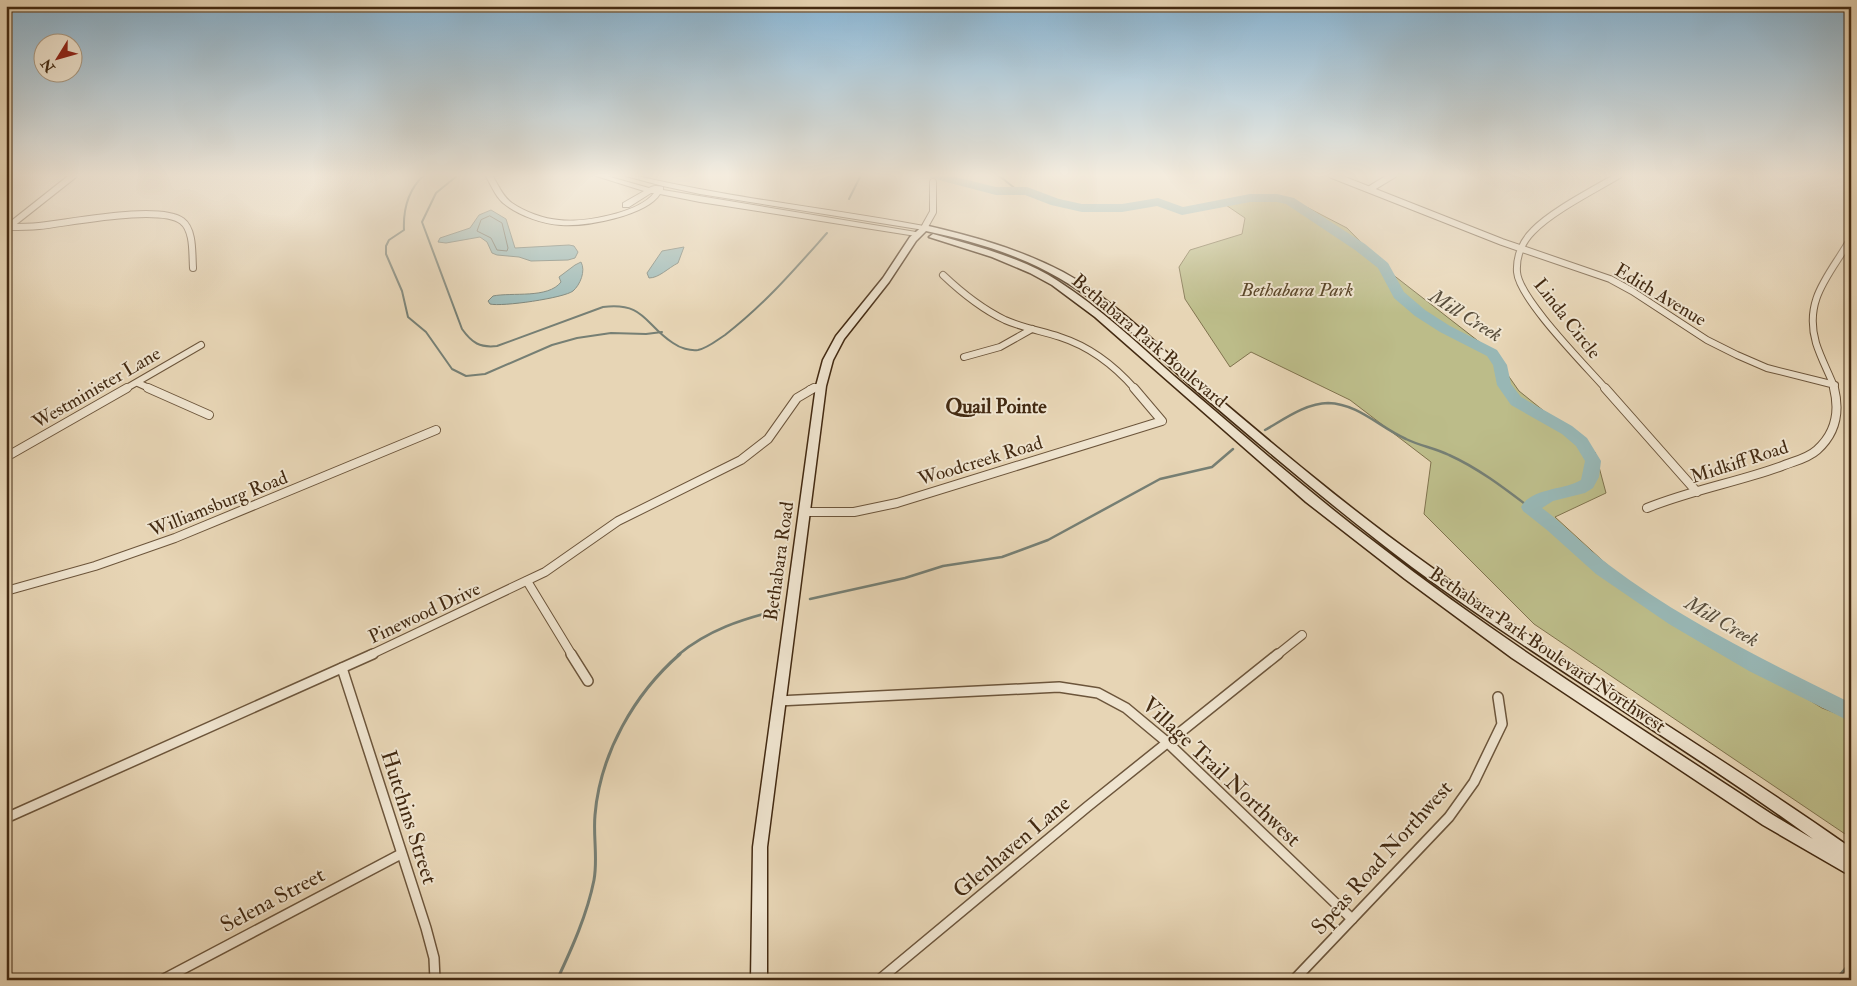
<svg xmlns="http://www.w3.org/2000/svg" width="1857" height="986" viewBox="0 0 1857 986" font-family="'IM FELL Double Pica',serif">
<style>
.green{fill:#bcbc89;stroke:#80734e}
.water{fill:#98b7b5;stroke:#767f74}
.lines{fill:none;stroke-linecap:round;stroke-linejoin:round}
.shore{stroke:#6e7064;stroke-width:1}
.stream-far2{stroke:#767f74;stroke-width:2}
.stream-far1{stroke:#767f74;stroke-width:2.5}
.stream{stroke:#767f74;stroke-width:3}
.river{fill:#98b7b5;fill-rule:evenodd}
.minor-far2-casing{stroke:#6c553b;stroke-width:8}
.minor-far1-casing{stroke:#6c553b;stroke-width:10}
.minor-casing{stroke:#6c553b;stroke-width:12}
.tertiary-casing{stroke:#6c553b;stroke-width:2}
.secondary-casing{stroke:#432a12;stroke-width:3}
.minor-far2{stroke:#efe4cf;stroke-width:6}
.minor-far1{stroke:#efe4cf;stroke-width:8}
.minor{stroke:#efe4cf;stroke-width:9}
.tertiary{fill:#efe4cf;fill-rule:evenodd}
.secondary{fill:#efe4cf;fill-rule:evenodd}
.labels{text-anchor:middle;stroke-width:4;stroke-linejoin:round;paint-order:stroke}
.park-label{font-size:19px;font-style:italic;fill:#5b472a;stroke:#efe4cf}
.street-label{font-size:19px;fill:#432a12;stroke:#efe4cf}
.water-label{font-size:20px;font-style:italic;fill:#584d3b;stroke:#efe4cf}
.neighbourhood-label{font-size:20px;font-weight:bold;fill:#432a12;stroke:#efe4cf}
.near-street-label{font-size:22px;fill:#432a12;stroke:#efe4cf}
</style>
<rect width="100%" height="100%" fill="#e7d5b5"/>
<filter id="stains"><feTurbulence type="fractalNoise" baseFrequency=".004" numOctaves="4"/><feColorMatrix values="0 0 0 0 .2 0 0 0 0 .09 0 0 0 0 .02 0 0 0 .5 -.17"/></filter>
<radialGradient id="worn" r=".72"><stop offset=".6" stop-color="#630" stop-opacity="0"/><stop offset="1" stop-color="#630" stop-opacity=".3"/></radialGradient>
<polygon class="green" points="1258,197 1291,199 1347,228 1392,274 1491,351 1519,391 1595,452 1606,493 1555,517 1640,595 1822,708 1851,719 1851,838 1534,624 1424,514 1431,462 1350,400 1251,352 1230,367 1185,299 1179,267 1190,250 1242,234 1245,218 1220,201"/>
<g class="water">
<polygon points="491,210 506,219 515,248 569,245 574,246 578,252 575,258 568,260 531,261 519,257 497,255 492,253 487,242 480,237 446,243 438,242 440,238 470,228 479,215"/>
<path d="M684,247L678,263C668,268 659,278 649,278L647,273L662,251Z"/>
<path d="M581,262C586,271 580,285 573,291C564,298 502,307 490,304L488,301L493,296C512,292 548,299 561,282L559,277L575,265Z"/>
</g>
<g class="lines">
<polygon class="shore" points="490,216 502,223 508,248 507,251 497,250 491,238 477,231 481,220"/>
<g class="stream-far2">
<path d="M424,175C408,190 403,208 404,230L389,240L386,246V254L402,291L408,317L426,332L452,369L466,376L485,374L552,345L577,338L611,333L646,334L662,332"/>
<path d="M458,175L436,193L422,222L462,329C472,343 480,348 497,346L603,307C645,302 644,324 673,343C680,348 690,351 698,350C708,348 717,340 725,335C765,304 794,270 827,233"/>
<polyline points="998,175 1017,190"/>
<polyline points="849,199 861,175"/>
</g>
<g class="stream-far1">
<path d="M1265,430C1283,420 1306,403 1328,403C1359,404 1379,427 1406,439C1420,446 1435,448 1449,455C1478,468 1504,488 1529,507"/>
<polyline points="810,599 905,578 943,566 1002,557 1048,540 1160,479 1212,467 1233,449"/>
<path d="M678,655C708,630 742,619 779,610"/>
</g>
<g class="stream">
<path d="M557,980C572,948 587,915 594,880C598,858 593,837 595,815C600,754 634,694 680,654"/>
<polyline points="1836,980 1851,962"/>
</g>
<path class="river" d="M929,175H947L996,187H1027L1059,199L1082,204H1122L1158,198L1183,207L1250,194H1277L1294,198L1365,244L1388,263L1404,292L1425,310L1450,326L1497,350L1507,365L1511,384L1521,397L1572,426L1587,438L1601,461L1599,477L1593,488L1585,493L1553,501L1542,508C1565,525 1585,547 1609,565C1683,621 1768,662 1851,703V722L1749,671L1669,624L1596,574L1547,530L1523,511L1521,507C1531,488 1565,490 1581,480L1585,461L1576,446L1562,434L1511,405L1497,385L1493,365L1487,356L1440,332L1415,316L1394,298L1378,268L1355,250L1286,204L1277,202H1250L1182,215L1157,206L1122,212H1082L1051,205L1025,195H996L931,178Z"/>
<defs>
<g id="minor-far2">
<polyline points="1332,175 1502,242 1610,279 1632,291 1707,340 1737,355 1767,368 1835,385"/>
<polyline points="1370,189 1393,175"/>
<path d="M8,227C18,227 28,227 39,226C69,223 159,204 182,221C194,230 192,254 193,268"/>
<polyline points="7,228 74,175"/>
<polyline points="924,228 933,212 933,182"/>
<path d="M943,275C962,293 982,309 1005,320C1023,328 1042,331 1060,337C1091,347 1114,365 1135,389"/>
<polyline points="964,357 1000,347 1032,329"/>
<polyline points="138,383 151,389"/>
<polyline points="125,389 201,345"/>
<polyline points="810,389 821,386"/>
<path d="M1606,389C1586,366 1519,299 1517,272C1516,257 1522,242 1533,231C1552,211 1594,190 1619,175"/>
<path d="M1835,389C1829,373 1821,359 1816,343C1803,298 1831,274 1851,238"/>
</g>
<g id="minor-far1">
<polyline points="148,388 209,415"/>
<polyline points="1605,388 1697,492"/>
<polyline points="6,457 127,388"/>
<path d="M1647,508C1691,490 1738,482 1782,466C1794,461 1807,459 1817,450C1836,433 1840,412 1834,388"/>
<polyline points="804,512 854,512 897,503 1162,421 1134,388"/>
<polyline points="527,581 572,655"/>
<polyline points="6,591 95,566 175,538 436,430"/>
<polyline points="370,655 545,572 618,521 741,460 768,439 797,398 814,388"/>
<polyline points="1277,655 1302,635"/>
</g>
<g id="minor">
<polyline points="571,654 588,681"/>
<polyline points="342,668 426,928 434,958 435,980"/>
<polyline points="778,701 1059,687 1098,693 1126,708 1168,743 1352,919"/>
<polyline points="6,818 373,654"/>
<polyline points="162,980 401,854"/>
<polyline points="879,980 1087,807 1278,654"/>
<polyline points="1294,980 1449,817 1474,782 1502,724 1498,697"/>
</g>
<g id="tertiary">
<path d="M485,175H492C498,184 502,196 512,203C525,212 544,219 559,220C583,223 639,213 654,193H651L629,207H623V203L644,191L593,175H603L649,188C654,185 658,186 663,187V190L916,232L920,234L916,236L700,202L660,194C646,216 585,227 561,225C543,224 521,216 507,206C496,199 492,186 485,175Z"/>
<path d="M622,175H633C729,198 827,208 924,226L928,228L924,230L700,194L663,186Z"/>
</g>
<path id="secondary" d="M924,225C972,236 1019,249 1063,272C1116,301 1158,346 1203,385C1275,446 1347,507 1424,562C1562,663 1711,749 1851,848V876L1763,825L1512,658L1405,579L1306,502L1095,317L1052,285L1030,273L992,257L929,237L933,234C975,246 1021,257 1058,281C1100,308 1137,343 1174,376C1241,433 1307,491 1377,544C1503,642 1639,727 1773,815L1813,839C1682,744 1542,663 1412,567C1338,511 1268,452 1197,391C1152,352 1111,308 1059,278C1018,254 972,241 926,231L916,241L889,282L844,339L833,360L826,386L767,847V980H751L753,847L816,386L823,360L836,336L883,278L910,237Z"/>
</defs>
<use href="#minor-far2" class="minor-far2-casing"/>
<use href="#minor-far1" class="minor-far1-casing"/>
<use href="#minor" class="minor-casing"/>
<use href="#tertiary" class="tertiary-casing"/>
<use href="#secondary" class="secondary-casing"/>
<use href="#minor-far2" class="minor-far2"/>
<use href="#minor-far1" class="minor-far1"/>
<use href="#minor" class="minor"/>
<use href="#tertiary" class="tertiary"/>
<use href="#secondary" class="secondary"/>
</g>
<linearGradient id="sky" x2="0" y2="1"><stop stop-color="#88b5d4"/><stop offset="0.56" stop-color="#f4ecde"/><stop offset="1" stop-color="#f4ecde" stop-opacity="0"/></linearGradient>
<rect width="1857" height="313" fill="url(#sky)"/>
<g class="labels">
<g class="park-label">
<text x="1297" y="296">Bethabara Park</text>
</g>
<g class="street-label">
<text transform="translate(1661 294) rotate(31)" y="7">Edith Avenue</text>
<text transform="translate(1568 318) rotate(52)" y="7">Linda Circle</text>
<text transform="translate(1150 340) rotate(40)" y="7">Bethabara Park Boulevard</text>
<text transform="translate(96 387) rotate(-30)" y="7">Westminister Lane</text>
<text transform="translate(980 460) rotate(-17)" y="7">Woodcreek Road</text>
<text transform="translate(1739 461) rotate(-18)" y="7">Midkiff Road</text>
<text transform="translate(218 503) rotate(-22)" y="7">Williamsburg Road</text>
<text transform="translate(778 561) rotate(-82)" y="7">Bethabara Road</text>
<text transform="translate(424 612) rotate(-25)" y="7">Pinewood Drive</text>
<text transform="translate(1548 649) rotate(34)" y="7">Bethabara Park Boulevard Northwest</text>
</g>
<g class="water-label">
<text transform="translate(1466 315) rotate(32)" y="7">Mill Creek</text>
<text transform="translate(1722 621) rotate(30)" y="7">Mill Creek</text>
</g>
<g class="neighbourhood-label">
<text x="996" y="413">Quail Pointe</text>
</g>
<g class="near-street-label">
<text transform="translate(1222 771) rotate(43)" y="8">Village Trail Northwest</text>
<text transform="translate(410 817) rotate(72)" y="8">Hutchins Street</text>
<text transform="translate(1011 846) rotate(-40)" y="8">Glenhaven Lane</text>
<text transform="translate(1381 857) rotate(-48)" y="8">Speas Road Northwest</text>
<text transform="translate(272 899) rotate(-28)" y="8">Selena Street</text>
</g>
</g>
<rect width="1857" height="986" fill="none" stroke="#e7d5b5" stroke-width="25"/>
<rect x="8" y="8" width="1842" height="971" fill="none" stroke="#432a12" stroke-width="2.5"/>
<rect x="12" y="12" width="1832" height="961" fill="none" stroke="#432a12"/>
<g transform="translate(58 58) rotate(233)"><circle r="24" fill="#efe4cf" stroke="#aa9a83"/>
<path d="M0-4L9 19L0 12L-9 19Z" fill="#8f2418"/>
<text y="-8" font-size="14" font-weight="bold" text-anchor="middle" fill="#432a12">N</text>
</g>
<rect width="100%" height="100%" filter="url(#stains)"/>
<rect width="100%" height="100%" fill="url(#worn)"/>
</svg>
